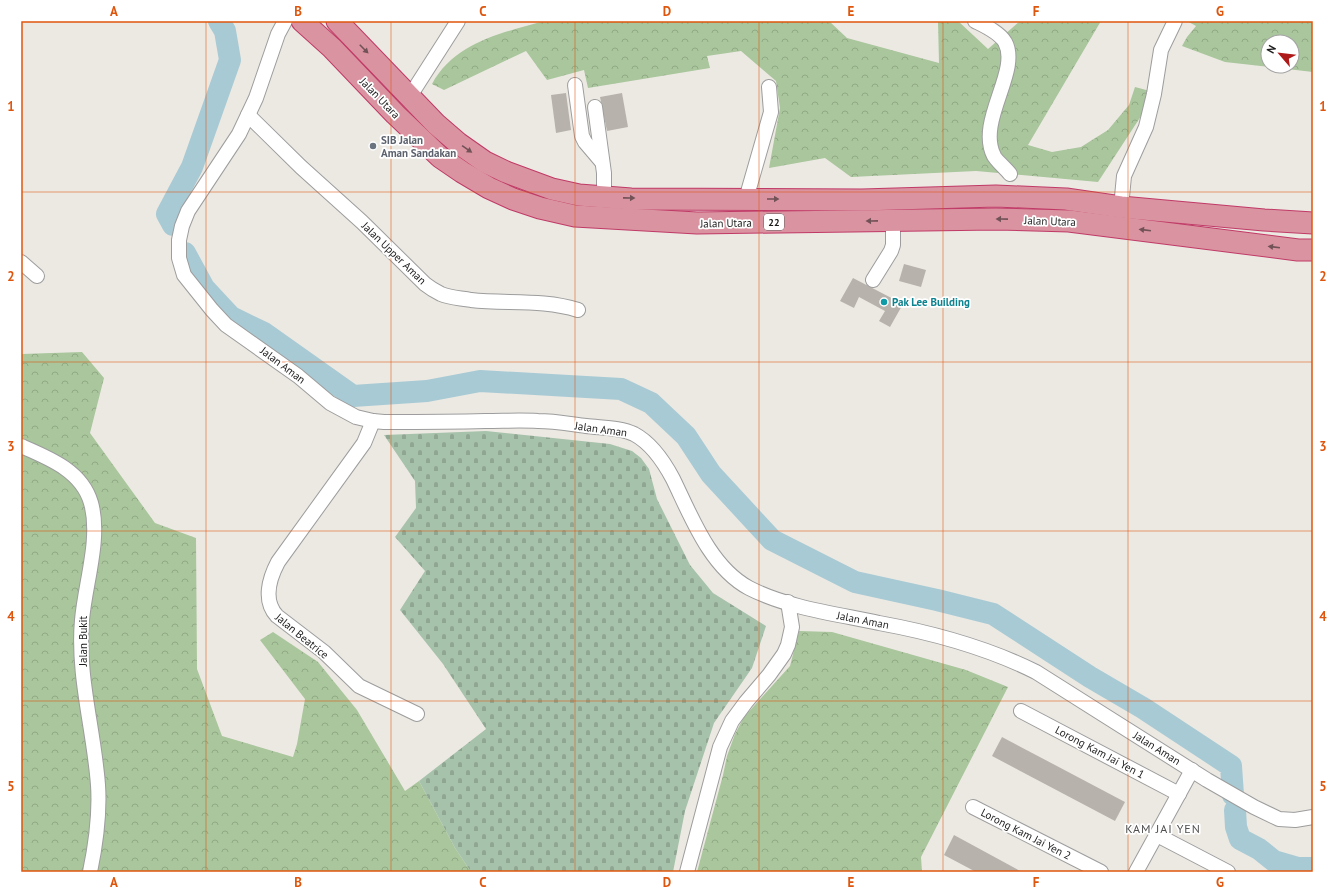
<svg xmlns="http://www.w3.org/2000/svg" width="1334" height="893" viewBox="0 0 1334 893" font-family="'PT Sans',sans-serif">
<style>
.forest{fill:url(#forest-crowns);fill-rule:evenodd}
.cemetery{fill:url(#cemetery-stones)}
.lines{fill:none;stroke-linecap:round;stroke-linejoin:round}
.river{stroke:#a8cad4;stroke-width:22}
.building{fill:#b8b2ac}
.minor-casing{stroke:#9d9d9d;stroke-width:16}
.highway-casing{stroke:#c03a67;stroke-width:23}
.minor{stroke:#fff;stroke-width:14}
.highway{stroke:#da93a0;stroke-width:21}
.oneway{fill:#715257}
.grid{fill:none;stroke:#de560d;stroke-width:1;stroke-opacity:0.55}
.worship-dot{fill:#6b7280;stroke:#fff;stroke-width:1.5}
.culture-dot{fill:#0f9aa8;stroke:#fff;stroke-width:1.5}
.labels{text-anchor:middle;stroke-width:3.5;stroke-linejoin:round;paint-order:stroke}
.shield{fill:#fff;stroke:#606060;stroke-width:1}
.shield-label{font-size:10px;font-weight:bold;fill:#1c1c1c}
.street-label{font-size:11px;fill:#1c1c1c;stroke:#fff}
.worship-label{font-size:11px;font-weight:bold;fill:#5b616d;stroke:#fff;text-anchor:start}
.culture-label{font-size:11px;font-weight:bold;fill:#0d838f;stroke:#fff;text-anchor:start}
.neighbourhood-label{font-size:12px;letter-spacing:1px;fill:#4f4f4f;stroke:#fff}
.neatline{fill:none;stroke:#de560d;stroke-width:1.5}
.grid-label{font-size:13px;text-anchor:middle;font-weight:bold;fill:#de560d}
</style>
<defs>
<pattern id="forest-crowns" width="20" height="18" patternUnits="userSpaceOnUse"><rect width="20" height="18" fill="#a9c69c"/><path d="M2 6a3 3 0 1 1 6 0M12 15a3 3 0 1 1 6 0" fill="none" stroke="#91aa86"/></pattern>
<pattern id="cemetery-stones" width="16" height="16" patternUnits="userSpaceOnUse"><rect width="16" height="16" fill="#a7c2ab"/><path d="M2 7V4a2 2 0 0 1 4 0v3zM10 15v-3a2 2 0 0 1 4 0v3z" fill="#8fa693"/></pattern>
</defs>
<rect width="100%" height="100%" fill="#ece9e3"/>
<g class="forest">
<path d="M544,21H829L847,38L939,63L938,21H958L988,49L1020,21H1101L1028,145L1052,152L1081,147L1108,130L1129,105L1135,87L1150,91L1145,110L1098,182L976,171L851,177L825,158L769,168L780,108L776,81L741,51L707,56L710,68L588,88L584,70L547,80L526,51L444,90L432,84C455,42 502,33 544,21Z"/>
<path d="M1187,21H1313V72L1225,62L1182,46L1187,37L1196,26ZM1268,42H1292V66H1268Z"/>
<polygon points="82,352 104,378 90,433 155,523 196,538 197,669 222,736 293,757 297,744 305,699 260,640 273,632 318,662 357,710 405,791 419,781 455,848 471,872 21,872 21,356 22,354"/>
<polygon points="799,631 832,632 966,670 1008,687 921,857 922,872 697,872 723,775 727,756 735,734 744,717 790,666"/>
</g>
<polygon class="cemetery" points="486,431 610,444 632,451 641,458 649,469 657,499 690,565 713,593 766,626 752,668 714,723 685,811 673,872 471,872 455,848 419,781 486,729 443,664 400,610 425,571 395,537 416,508 415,481 384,435"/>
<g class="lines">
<g class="river">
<polyline points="173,225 167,214 192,167 230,60 225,31 219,21"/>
<polyline points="185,253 204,288 231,317 264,333 353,396 427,391 480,381 621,389 651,403 686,436 711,474 772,540 855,582 937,600 993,614 1090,677 1143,708 1231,766 1233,795"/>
<polyline points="1235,810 1236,827 1240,839 1259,849 1274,861 1298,868 1313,868"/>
</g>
</g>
<g class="building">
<polygon points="566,93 571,130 556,133 551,95"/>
<polygon points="622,93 628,127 607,131 600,97"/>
<polygon points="904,264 926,270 921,287 899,281"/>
<polygon points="853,278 903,304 890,327 879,321 885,311 859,297 854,308 840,301"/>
<polygon points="1002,737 1125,802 1115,821 992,756"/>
<polygon points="954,835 1022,872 976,872 944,855"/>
</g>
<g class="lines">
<defs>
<g id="minor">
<path d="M285,21L278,34L256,98L239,134L188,211L182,226L179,240V258L184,275L212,310L226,325L298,376L330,403L356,417L373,421L384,422C418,422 451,422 485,421C503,421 520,420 538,421C554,421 570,424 586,426C601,428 620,427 634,434C651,443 664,462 673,479C691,516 710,567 749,588C788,608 837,614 879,623C934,633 986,647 1036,672L1207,780L1254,807L1279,819L1295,820L1313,817"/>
<path d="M975,21C985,26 999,32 1005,42C1021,71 976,121 994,156C995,159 1007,170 1010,174"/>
<polyline points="575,85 582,136 585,142 602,162"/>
<polyline points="410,96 458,21"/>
<polyline points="595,107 604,173 604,198"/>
<path d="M248,115L301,167L362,222L425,284C430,288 435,291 441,294C450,298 461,298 471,300C506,304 543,299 578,310"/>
<polyline points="746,199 771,112 769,87"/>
<polyline points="1121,207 1124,176 1146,127 1154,94 1161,50 1175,21"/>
<polyline points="21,262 37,276"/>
<polyline points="873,280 891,251 893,245 893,221"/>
<path d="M373,421L364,443L278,562C269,579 263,601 277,616L324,652L359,686L417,714"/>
<path d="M21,446C49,458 82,471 91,503C101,538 85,584 82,620C77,675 94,730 98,785C100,814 96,843 90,872"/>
<polyline points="1021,711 1179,794"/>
<polyline points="973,807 1101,872"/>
<polyline points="1157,835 1228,872"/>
<polyline points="687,872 720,747 732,721 746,702 769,675 784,654 788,645 792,627 788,602"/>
<polyline points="1136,872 1192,770"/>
</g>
<g id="highway">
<polyline points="302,21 332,48 395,114 440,157 462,172 489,188 513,199 540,208 575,216 697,223 996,219 1069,221 1298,250 1313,250"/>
<polyline points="337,21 436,124 458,143 485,162 506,172 552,189 579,195 631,199 862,200 996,196 1066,199 1121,207 1264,220 1313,223"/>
</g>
</defs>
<use href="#minor" class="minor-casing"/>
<use href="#highway" class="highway-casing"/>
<use href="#minor" class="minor"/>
<use href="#highway" class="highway"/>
</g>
<defs><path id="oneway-solid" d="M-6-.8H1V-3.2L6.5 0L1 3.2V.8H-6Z"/></defs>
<g class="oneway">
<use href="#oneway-solid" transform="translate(364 49) rotate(45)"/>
<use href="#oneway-solid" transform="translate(467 149) rotate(35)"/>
<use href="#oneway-solid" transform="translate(629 198) rotate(1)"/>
<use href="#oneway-solid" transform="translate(773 199)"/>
<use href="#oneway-solid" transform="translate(1002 219) rotate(-179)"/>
<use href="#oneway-solid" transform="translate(872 221) rotate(179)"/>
<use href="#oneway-solid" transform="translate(1145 230) rotate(-173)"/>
<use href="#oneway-solid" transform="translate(1274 247) rotate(-173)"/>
</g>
<path class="grid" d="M206,21V872M391,21V872M575,21V872M759,21V872M943,21V872M1128,21V872M21,192H1313M21,362H1313M21,531H1313M21,701H1313"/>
<circle class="worship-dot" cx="373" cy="146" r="4"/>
<circle class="culture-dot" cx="884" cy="302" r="4"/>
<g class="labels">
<rect class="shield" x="764" y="214" width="20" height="16" rx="3"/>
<g class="shield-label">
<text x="774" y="226">22</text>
</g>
<g class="street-label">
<text transform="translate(380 98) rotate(46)" y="4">Jalan Utara</text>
<text transform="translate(1050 221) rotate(2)" y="4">Jalan Utara</text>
<text transform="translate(726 223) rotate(-1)" y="4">Jalan Utara</text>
<text transform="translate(394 253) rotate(44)" y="4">Jalan Upper Aman</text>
<text transform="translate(283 365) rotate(37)" y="4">Jalan Aman</text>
<text transform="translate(601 429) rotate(8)" y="4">Jalan Aman</text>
<text transform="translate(863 620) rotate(11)" y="4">Jalan Aman</text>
<text transform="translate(302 636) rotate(39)" y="4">Jalan Beatrice</text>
<text transform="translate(83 641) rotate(-90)" y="4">Jalan Bukit</text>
<text transform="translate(1157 748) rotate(32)" y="4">Jalan Aman</text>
<text transform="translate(1100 752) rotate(28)" y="4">Lorong Kam Jai Yen 1</text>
<text transform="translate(1026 834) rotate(27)" y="4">Lorong Kam Jai Yen 2</text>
</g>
<g class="worship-label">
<text x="381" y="144">SIB Jalan<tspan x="381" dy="13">Aman Sandakan</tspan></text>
</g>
<g class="culture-label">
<text x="892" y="306">Pak Lee Building</text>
</g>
<g class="neighbourhood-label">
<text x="1163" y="833">KAM JAI YEN</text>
</g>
</g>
<rect width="1334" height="893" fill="none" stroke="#ffffff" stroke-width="44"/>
<g transform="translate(1280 54) rotate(298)"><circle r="19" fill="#ffffff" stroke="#a4a4a4"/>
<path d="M0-3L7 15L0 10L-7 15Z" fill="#ae1919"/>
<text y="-6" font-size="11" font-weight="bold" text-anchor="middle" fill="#1c1c1c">N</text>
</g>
<rect x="22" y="22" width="1290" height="849" class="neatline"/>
<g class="grid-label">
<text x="114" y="16">A</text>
<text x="298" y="16">B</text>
<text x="483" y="16">C</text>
<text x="667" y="16">D</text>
<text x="851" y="16">E</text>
<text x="1036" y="16">F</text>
<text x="1220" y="16">G</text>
<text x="11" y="111">1</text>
<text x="1323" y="111">1</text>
<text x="11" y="281">2</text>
<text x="1323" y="281">2</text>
<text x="11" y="451">3</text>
<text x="1323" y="451">3</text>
<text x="11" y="621">4</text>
<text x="1323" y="621">4</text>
<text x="11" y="791">5</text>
<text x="1323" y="791">5</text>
<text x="114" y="887">A</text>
<text x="298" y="887">B</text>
<text x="483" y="887">C</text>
<text x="667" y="887">D</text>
<text x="851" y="887">E</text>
<text x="1036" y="887">F</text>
<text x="1220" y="887">G</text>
</g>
</svg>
